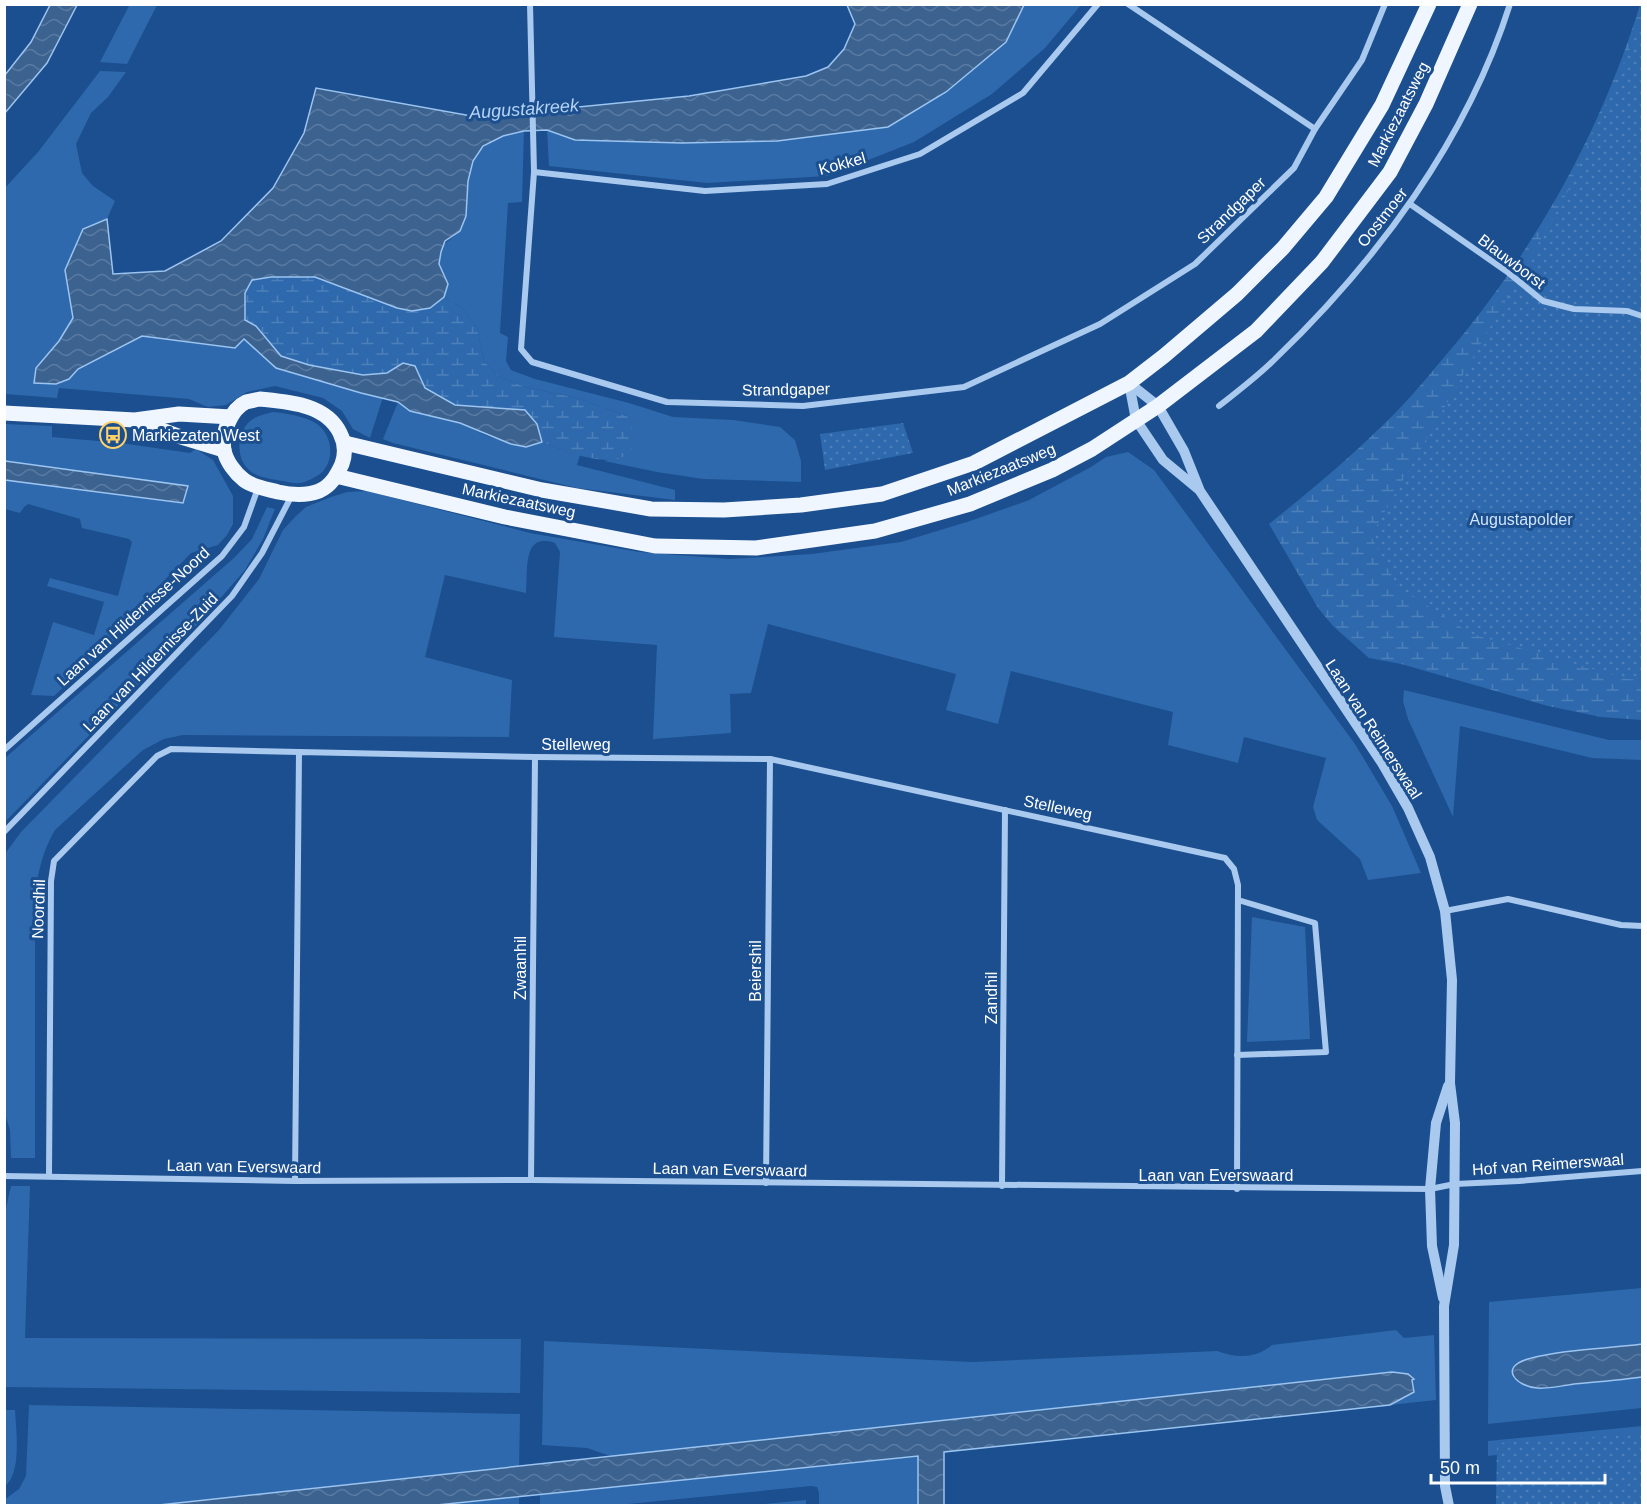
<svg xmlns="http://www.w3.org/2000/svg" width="1647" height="1510" viewBox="0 0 1647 1510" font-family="Helvetica,sans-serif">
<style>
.grass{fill:#2e69ad}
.wetland{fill:url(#wetland-marsh)}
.park{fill:url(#park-dots)}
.water{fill:url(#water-waves);stroke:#9cc4f0;stroke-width:1.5}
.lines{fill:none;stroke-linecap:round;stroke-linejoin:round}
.minor{stroke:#a9c9ee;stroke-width:6}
.tertiary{stroke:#a9c9ee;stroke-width:10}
.primary{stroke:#f0f6ff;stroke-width:15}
.labels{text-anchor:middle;stroke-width:6;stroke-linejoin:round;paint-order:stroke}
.street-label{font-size:16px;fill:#fff;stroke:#1b4f8f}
.poi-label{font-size:16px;fill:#fff;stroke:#1b4f8f;text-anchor:start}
.park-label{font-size:16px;fill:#cfe3fa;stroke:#1b4f8f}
.water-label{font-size:18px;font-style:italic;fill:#b5d3f5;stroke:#1b4f8f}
</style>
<defs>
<pattern id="wetland-marsh" width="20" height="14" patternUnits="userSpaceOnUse" patternTransform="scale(1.5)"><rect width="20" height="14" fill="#2e69ad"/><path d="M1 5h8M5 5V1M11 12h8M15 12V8" fill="none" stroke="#4d80b9"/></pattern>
<pattern id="park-dots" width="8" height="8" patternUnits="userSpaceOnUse" patternTransform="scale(1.5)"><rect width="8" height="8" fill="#2e69ad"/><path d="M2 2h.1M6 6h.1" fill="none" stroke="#4d80b9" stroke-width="1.8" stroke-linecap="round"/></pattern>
<pattern id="water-waves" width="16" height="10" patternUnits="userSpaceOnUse" patternTransform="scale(1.5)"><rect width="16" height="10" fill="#3c6290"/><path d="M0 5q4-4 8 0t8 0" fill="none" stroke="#597aa1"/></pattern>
</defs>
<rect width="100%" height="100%" fill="#1b4f8f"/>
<g class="grass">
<polygon points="130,4 157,5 127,64 100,62"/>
<polygon points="1024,5 1081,5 1045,48 992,94 914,142 828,176 707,183 549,166 547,130 575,140 682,143 777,141 888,127 946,92 1006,42"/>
<polygon points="100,71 126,72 108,97 91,113 76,144 82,173 93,186 115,201 107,219 83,229 72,305 73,318 59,341 36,368 69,379 78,369 142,336 235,348 244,339 276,368 361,393 383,397 370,438 353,429 342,411 323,398 275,386 247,392 226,405 208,407 189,399 59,388 57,398 5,394 4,189 38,152"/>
<path d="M524,131L522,202L508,203L500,333L508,337L506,361L511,370L535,379L629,403L673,417L733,420L780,427L795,440L801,461V482L703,479L657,472L604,461L625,456L627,416L577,398L525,387L498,376L484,361L477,327L462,308L444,297C445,294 448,287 447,284C447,276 439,270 439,262C439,239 454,242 461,228C466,218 466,208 467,196C469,152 481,140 524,131Z"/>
<polygon points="398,402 410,411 460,423 487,436 526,447 542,442 559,449 580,455 577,465 675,490 675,500 577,488 393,443 383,439"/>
<path d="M273,412C286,413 307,417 317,424C331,434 335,456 324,470C321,474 314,478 309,480C300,485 293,483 283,481C271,479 257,478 248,469C236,457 237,435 248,423C255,416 264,414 273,412Z"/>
<polygon points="5,424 52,426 52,437 121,443 190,453 196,449 213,460 233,496 233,524 227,535 218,545 191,553 148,597 132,624 54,696 31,695 53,622 94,635 104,602 47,586 50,578 118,596 132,542 129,539 82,528 80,519 28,504 24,507 20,513 5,509 5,480 183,503 188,486 5,461"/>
<path d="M1128,452L1154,470L1355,744L1392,806L1421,873L1368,880L1360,859L1317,820L1313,807L1326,758L1244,737L1238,763L1168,745L1173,712L1011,671L998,724L946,710L956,674L768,624L751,693L730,694L731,733L653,739L657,645L554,637L560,552L555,543C522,531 528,571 526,593L445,575L425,657L512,680L509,737L183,735L164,739L143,750L55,830C43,850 39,869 35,892V1158H11L10,1130L5,1114L4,855L21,832L219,630L259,579L283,530L295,517L306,507L331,497L347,492L367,491L530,533L639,552L729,559L812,554L901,542L970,521L1029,500L1091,467L1106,457Z"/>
<polygon points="267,507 275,509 263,539 245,570 204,617 5,822 5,758 235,557 252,539"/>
<polygon points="1404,690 1609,740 1642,740 1642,760 1592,758 1460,726 1453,817 1408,719 1403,701"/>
<polygon points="1252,917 1305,927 1310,1039 1247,1042"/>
<polygon points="11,1186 30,1186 25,1338 521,1339 520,1393 5,1387 4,1217"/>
<path d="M1642,1288V1344C1620,1347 1529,1352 1515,1364C1512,1368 1513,1373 1513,1378L1540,1388L1642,1377V1408L1488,1424L1489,1302Z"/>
<path d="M1396,1330L1404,1338L1434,1335L1436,1400L1390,1405L1407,1397L1414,1392L1413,1379L1408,1374L1392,1372L613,1457L587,1448L542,1445L544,1341L972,1362L1217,1351C1237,1358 1255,1359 1272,1345Z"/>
<polygon points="29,1405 520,1414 519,1467 159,1505 5,1506 4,1500 19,1489 26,1476"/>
<path d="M5,1410H15C16,1430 22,1473 5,1486Z"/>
<polygon points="1642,1426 1642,1442 1577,1446 1488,1456 1488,1441"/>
<polygon points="919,1456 918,1505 819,1505 819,1493 817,1487 811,1486 618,1505 540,1506 540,1495"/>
<polygon points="519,1497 519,1505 437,1505"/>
<polygon points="806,1500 806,1505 754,1505"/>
</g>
<g class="wetland">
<path d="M1640,5H1642V720L1601,717L1548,706L1401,664L1369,658L1333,626L1318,608L1269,524C1308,493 1346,461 1382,426C1403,406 1422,384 1440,362C1531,257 1599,137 1640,5Z"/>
<path d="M271,277H315L397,308L411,311L430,308L444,297L462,308L477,327L484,361L498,376L525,387L577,398L627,416L638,441C634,445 630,453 625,456C606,468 561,450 542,442L537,424L525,410L455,405L425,388L387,373L363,375L309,365L281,356L256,326L245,320V293L252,280Z"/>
</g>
<g class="park">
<polygon points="1642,21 1642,680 1627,679 1472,634 1398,587 1371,536 1567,193"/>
<polygon points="903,423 913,453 825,470 820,434"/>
<polygon points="1642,1434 1642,1505 1496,1505 1497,1443"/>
</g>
<g class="water">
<polygon points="50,5 77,5 47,63 5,113 5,75 31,42"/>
<polygon points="847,5 1024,5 1006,42 946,92 888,127 777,141 682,143 575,140 547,130 524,131 503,136 483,146 473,161 468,181 466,216 460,231 445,241 441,252 439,264 448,284 444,297 430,308 412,311 397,308 315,277 271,277 252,280 245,293 245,320 256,326 281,356 309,365 363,375 387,373 403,363 415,366 425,388 455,405 525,410 537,424 542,442 526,447 511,444 460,423 410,411 398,402 361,393 276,368 244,339 235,348 142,336 78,369 69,379 56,384 34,383 36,368 59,341 73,318 65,270 83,229 107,219 113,274 165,271 221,241 273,188 304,133 316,88 477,117 689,96 806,76 828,67 844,49 855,24"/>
<polygon points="5,461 188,486 183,503 5,480"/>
<path d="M1642,1344V1377C1620,1380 1597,1382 1574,1384C1562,1386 1549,1389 1537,1388C1515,1386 1499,1367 1528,1359C1565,1349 1605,1349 1642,1344Z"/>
<polygon points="1392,1372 1408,1374 1414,1379 1412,1380 1414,1392 1390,1405 944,1452 944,1505 918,1505 918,1456 437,1505 159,1505"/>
</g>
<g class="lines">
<g class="minor">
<polyline points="530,4 534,172 521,349 532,362 667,402 803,406 964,387 1100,324 1195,264 1294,168 1315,129 1362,60 1385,4"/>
<polyline points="1128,4 1315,129"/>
<polyline points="534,172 705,191 827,184 920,154 1023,93 1098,4"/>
<polyline points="1410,204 1506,271 1543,301 1574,309 1627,311 1642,316"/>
<path d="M1219,406C1238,391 1258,376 1275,359C1377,261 1467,140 1510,4"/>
<polyline points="4,750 222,556 244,527 258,488"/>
<polyline points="4,832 232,596 262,553 292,495"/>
<polyline points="1445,911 1508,899 1621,925 1642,926"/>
<polyline points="1237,1055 1326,1052 1315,923 1238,900"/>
<polyline points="4,1176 295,1181 531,1180 1430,1189 1455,1184 1519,1181 1642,1171"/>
<polyline points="49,1176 51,881 54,861 157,756 171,749 299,752"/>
<polyline points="531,1180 535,757"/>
<polyline points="295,1181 299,752 535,757 770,759 1225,858 1234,869 1238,885 1237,1189"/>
<polyline points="766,1183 770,759"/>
<polyline points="1002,1186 1005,810"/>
</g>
<g class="tertiary">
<polyline points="1129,383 1158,406 1184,451 1200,491 1382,763 1408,808 1430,857 1445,911 1452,980 1450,1083 1455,1123 1454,1245 1444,1306 1445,1486 1449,1506"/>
<polyline points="1129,383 1136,420 1163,460 1198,489"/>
<polyline points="1443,1298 1432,1246 1430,1189 1436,1123 1448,1086"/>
</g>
<g class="primary">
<path d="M260,399C289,402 326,404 340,433C345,443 346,453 342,464C337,475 331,486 319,491C306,496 292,495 278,492C267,489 253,487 244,480C235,473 226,461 224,450C221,434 231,409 246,402C250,401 255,400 260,399Z"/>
<polyline points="4,413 135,420 179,414 231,417"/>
<polyline points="138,421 178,436 224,450"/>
<polyline points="345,443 542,490 651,509 724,510 801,505 882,494 974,463 1129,383 1164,356 1237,294 1283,248 1326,197 1382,105 1429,4"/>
<polyline points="336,476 505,517 655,546 756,548 875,531 970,504 1052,470 1092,449 1158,406 1256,331 1322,262 1390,172 1426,104 1470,4"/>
</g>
</g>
<defs>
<symbol id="bus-ring" viewBox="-11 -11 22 22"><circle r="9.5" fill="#1b4f8f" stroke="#ffd166" stroke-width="1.5"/><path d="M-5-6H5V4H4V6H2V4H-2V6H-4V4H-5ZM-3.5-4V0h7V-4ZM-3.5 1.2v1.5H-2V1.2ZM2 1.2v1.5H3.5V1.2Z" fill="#ffd166"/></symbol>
</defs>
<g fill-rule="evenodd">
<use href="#bus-ring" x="98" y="420" width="30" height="30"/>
</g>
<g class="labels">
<g class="street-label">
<text transform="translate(1398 114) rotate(-63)" y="6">Markiezaatsweg</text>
<text transform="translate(842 163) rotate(-15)" y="6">Kokkel</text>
<text transform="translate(1231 210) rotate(-44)" y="6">Strandgaper</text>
<text transform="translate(1382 217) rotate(-52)" y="6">Oostmoer</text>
<text transform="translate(1512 261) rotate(37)" y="6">Blauwborst</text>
<text transform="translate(786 389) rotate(-1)" y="6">Strandgaper</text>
<text transform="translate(1001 469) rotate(-22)" y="6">Markiezaatsweg</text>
<text transform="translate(519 500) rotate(12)" y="6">Markiezaatsweg</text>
<text transform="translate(133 616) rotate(-42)" y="6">Laan van Hildernisse-Noord</text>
<text transform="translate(150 662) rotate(-46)" y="6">Laan van Hildernisse-Zuid</text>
<text transform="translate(1374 729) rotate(57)" y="6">Laan van Reimerswaal</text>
<text x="576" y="750">Stelleweg</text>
<text transform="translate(1058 807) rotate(12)" y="6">Stelleweg</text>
<text transform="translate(38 909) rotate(-88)" y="6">Noordhil</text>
<text transform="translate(520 968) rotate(-90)" y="6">Zwaanhil</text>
<text transform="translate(755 971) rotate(-90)" y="6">Beiershil</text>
<text transform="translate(991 998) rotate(-90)" y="6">Zandhil</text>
<text transform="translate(1548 1164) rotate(-4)" y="6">Hof van Reimerswaal</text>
<text transform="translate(244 1166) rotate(1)" y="6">Laan van Everswaard</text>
<text transform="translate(730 1169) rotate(1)" y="6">Laan van Everswaard</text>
<text x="1216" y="1181">Laan van Everswaard</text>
</g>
<g class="poi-label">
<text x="132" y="441">Markiezaten West</text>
</g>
<g class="park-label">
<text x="1521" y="525">Augustapolder</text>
</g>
<g class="water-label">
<text transform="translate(524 109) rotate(-4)" y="6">Augustakreek</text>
</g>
</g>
<rect width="1647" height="1510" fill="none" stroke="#ffffff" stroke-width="12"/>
<path d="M1431 1474v9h174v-9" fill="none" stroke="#ffffff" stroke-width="3"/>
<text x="1440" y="1474" font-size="18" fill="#ffffff" stroke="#1b4f8f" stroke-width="4.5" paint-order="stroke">50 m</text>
</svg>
